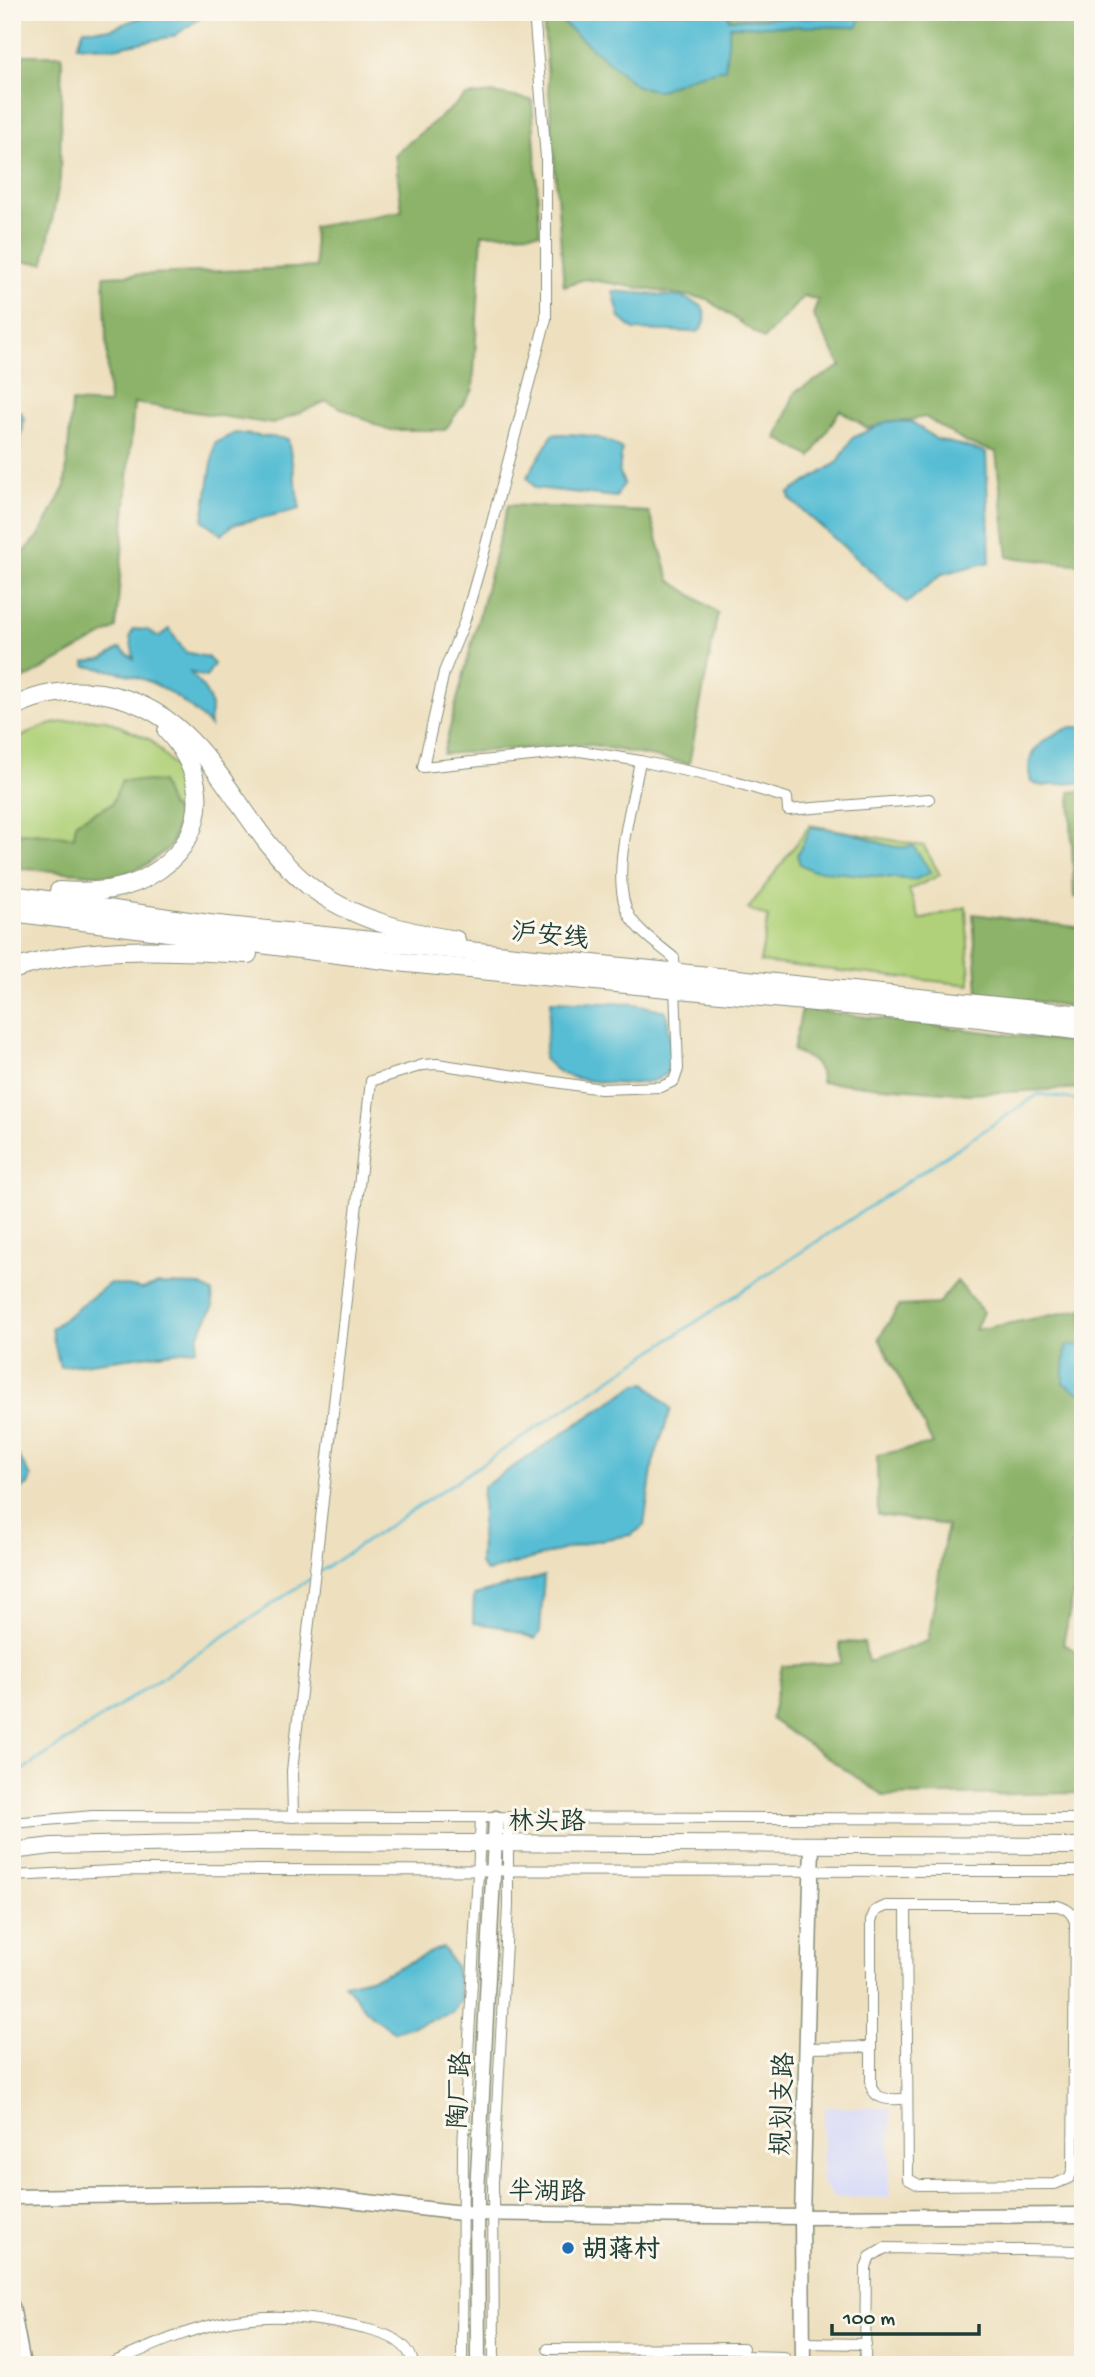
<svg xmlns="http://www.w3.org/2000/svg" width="1095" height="2377" viewBox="0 0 1095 2377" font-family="'Gochi Hand','LXGW WenKai TC',sans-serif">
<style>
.built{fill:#d4d8f9}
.green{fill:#b0d179;stroke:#688756;stroke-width:2}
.forest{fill:#8cb369;stroke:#56784e;stroke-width:2}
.water{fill:#56bdd4;stroke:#3a7d84;stroke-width:2}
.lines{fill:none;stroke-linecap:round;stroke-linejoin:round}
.stream{stroke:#56bdd4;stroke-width:2.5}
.street-casing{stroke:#868e7a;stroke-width:12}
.secondary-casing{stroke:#868e7a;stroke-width:17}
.primary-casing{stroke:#868e7a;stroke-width:18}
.highway-casing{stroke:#868e7a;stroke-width:20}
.street{stroke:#fff;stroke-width:10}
.secondary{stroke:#fff;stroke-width:14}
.primary{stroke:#fff;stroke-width:16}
.highway{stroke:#fff;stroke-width:18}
.poi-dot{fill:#1f6fb2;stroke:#fbf7ec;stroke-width:2.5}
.labels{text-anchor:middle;stroke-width:6;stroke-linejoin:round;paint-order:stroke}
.street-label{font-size:26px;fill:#1f3d34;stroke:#fbf7ec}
.poi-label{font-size:26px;font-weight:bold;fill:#1f3d34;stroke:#fbf7ec;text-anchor:start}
</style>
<rect width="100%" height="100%" fill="#fbf7ec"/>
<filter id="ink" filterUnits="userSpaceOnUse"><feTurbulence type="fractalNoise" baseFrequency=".0143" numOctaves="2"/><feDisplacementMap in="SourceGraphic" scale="14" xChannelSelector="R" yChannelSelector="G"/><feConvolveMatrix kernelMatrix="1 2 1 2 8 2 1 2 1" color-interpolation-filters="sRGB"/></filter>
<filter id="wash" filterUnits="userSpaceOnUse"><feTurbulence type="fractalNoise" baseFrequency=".00686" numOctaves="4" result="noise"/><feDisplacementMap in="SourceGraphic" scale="28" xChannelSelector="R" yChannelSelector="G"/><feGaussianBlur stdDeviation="1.57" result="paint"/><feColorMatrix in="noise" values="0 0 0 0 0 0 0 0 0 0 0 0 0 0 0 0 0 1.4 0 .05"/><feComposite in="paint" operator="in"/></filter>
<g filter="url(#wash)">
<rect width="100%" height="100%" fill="#eee0bf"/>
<polygon class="built" points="824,2107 891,2108 889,2198 833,2197 822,2182"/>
<g class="green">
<path d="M104,719L151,740L187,781L185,821L170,847L179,815L170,806L161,782L122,780L112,804L77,822L74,837L32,833L12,834V744C38,722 72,719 104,719Z"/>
<polygon points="810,825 924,846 940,875 909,890 920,920 966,907 970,985 760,962 768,917 748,909"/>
</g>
<g class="forest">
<polygon points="547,12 1083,12 1083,565 1008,557 996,452 965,442 925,417 867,428 840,410 811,457 777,438 795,392 841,366 813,315 818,300 804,296 764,339 707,299 585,279 564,286 543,15"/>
<polygon points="17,55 62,55 60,179 44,263 12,261 12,58"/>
<polygon points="493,93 532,100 540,233 482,234 473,390 445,430 387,430 327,401 273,424 134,403 116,628 12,686 12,565 39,536 65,486 72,402 109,404 104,276 316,267 313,227 402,211 395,154 466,96"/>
<polygon points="508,505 649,512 670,580 718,613 689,764 588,744 443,754"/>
<polygon points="122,780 161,782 170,806 179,815 170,847 146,865 119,876 12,868 12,834 32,833 74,837 76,822 112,804"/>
<polygon points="1083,791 1083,899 1074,897 1070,792"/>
<polygon points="973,914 1083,928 1083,1008 978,993"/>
<path d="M802,1009L1083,1044V1088L970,1094L821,1082C822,1064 808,1057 793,1051Z"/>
<polygon points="957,1281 983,1312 975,1330 1083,1309 1083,1542 1071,1547 1074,1590 1063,1644 1083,1654 1083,1793 884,1796 771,1719 782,1666 840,1663 840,1642 864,1643 868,1662 928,1641 947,1525 878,1515 877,1455 933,1444 879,1338 899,1306 938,1304"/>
</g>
<g class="water">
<polygon points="154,12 209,12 174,36 114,48 77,45 84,29 111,29"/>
<polygon points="550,12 728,12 729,19 860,16 858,27 730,26 725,69 694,76 658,91 637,86"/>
<path d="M613,291L683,297L702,306C707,317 707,323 698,332L634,330L620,318Z"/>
<polygon points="12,409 21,412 24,420 12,493"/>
<polygon points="888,421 912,422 936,439 986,452 990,562 942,574 907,603 790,499 789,493 838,462 852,438"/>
<polygon points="235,433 288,439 300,509 232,525 222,535 203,520 215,443"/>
<path d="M553,434C578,434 602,434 622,449L619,471L624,483L616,497L535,488L527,477Z"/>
<path d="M134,629L147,630L159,637L169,629L185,652L207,657L214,664L206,677L190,672C198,682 211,694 211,709C211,716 208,718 210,726C170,685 141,674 85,666V662L103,659L120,648L134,659L130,636Z"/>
<path d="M1071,727H1083V782L1042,786L1031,782C1022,750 1045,737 1071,727Z"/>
<path d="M811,827C825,829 841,830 855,834C874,839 891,851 913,846L931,872L915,880L811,870L800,864L797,855Z"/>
<path d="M551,1001L635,1004L666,1011C668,1027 674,1050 671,1065C665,1094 586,1082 565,1075C557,1073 550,1064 544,1059Z"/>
<polygon points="110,1283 142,1289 159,1284 200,1285 212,1292 213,1307 199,1334 196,1349 60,1367 51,1329"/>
<polygon points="1083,1345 1083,1395 1063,1383 1066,1346"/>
<polygon points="646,1383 671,1409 653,1463 644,1526 631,1535 593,1541 486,1572 480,1564 483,1487 637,1384"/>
<polygon points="12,1446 31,1477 28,1485 12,1495"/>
<polygon points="544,1576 540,1632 535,1639 502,1627 473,1623 474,1595"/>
<polygon points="442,1947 455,1966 461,1998 452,2013 395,2032 372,2017 344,1984 382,1975"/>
</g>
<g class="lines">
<g class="stream">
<polyline points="318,1573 1039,1094 1083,1101"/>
<polyline points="12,1777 310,1579"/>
</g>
</g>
</g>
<g filter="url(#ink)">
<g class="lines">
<defs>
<g id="street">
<polyline points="640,761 728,780 787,798 788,810 929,799"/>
<path d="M293,1817L292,1771L371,1081L423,1065L437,1064L601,1089L661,1087L674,1081L678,1069L674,958C660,946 640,933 630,917C608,880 633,802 640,761L580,751L423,767L444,672L464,623L482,560L546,319V158L534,12"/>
<polyline points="12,1823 93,1816 1083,1819"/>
<polyline points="12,1876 132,1870 1083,1871"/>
<path d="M906,1906L908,2179L919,2185L1055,2184L1069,2178L1073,2170L1075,1922C1072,1912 1067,1909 1058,1906H886L875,1911L871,1921V2086C876,2102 892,2099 906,2099"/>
<polyline points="807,2048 871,2047"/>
<polyline points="803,2343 866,2344"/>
<polyline points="548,2349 743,2348"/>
<polyline points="744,2356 784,2357"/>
<polyline points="489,2364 548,2364"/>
<path d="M108,2365C209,2320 254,2303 365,2329C384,2333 411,2342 413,2365"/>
<polyline points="462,2365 463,2147 481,1818"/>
<polyline points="494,2365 493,2182 508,1906 508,1818"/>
<polyline points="865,2365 866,2267 870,2257 885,2248 1083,2251"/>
</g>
<g id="secondary">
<polyline points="12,2197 290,2193 462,2213 802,2217 1083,2215"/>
<polyline points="12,2306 23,2365"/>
<polyline points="478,2365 477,2194 496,1818"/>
<polyline points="803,2365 802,2217 812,1845"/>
</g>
<polyline id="primary" points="12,1851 52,1846 237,1842 1083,1846"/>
<g id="highway">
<path d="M12,708C38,693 70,689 100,693C213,711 230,822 308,885C350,918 404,932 456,940"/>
<path d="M59,891C88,893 122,892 149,876C208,842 212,779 167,731"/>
<polyline points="12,895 209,924 1083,1015"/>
<polyline points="12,912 407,963 972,1017 1083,1031"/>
<path d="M12,970C87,944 169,950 248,954"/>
</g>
</defs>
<use href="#street" class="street-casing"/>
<use href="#secondary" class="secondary-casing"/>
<use href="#primary" class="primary-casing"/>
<use href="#highway" class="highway-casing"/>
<use href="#street" class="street"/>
<use href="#secondary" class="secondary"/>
<use href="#primary" class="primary"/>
<use href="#highway" class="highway"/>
</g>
</g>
<circle class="poi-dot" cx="568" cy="2248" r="7"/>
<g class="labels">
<g class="street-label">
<text transform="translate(550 934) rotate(6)" y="9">沪安线</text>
<text x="547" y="1829">林头路</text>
<text transform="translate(458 2090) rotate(-87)" y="9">陶厂路</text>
<text transform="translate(781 2104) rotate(-88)" y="9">规划支路</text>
<text transform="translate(547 2190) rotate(1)" y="9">半湖路</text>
</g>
<g class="poi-label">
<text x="582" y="2257">胡蒋村</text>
</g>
</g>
<rect width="1095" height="2377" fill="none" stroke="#fbf7ec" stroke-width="42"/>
<path d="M832 2324v10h147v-10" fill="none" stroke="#1f3d34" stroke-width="3.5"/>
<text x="843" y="2324" font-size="21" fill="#1f3d34" stroke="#fbf7ec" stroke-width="5" paint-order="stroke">100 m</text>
</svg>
